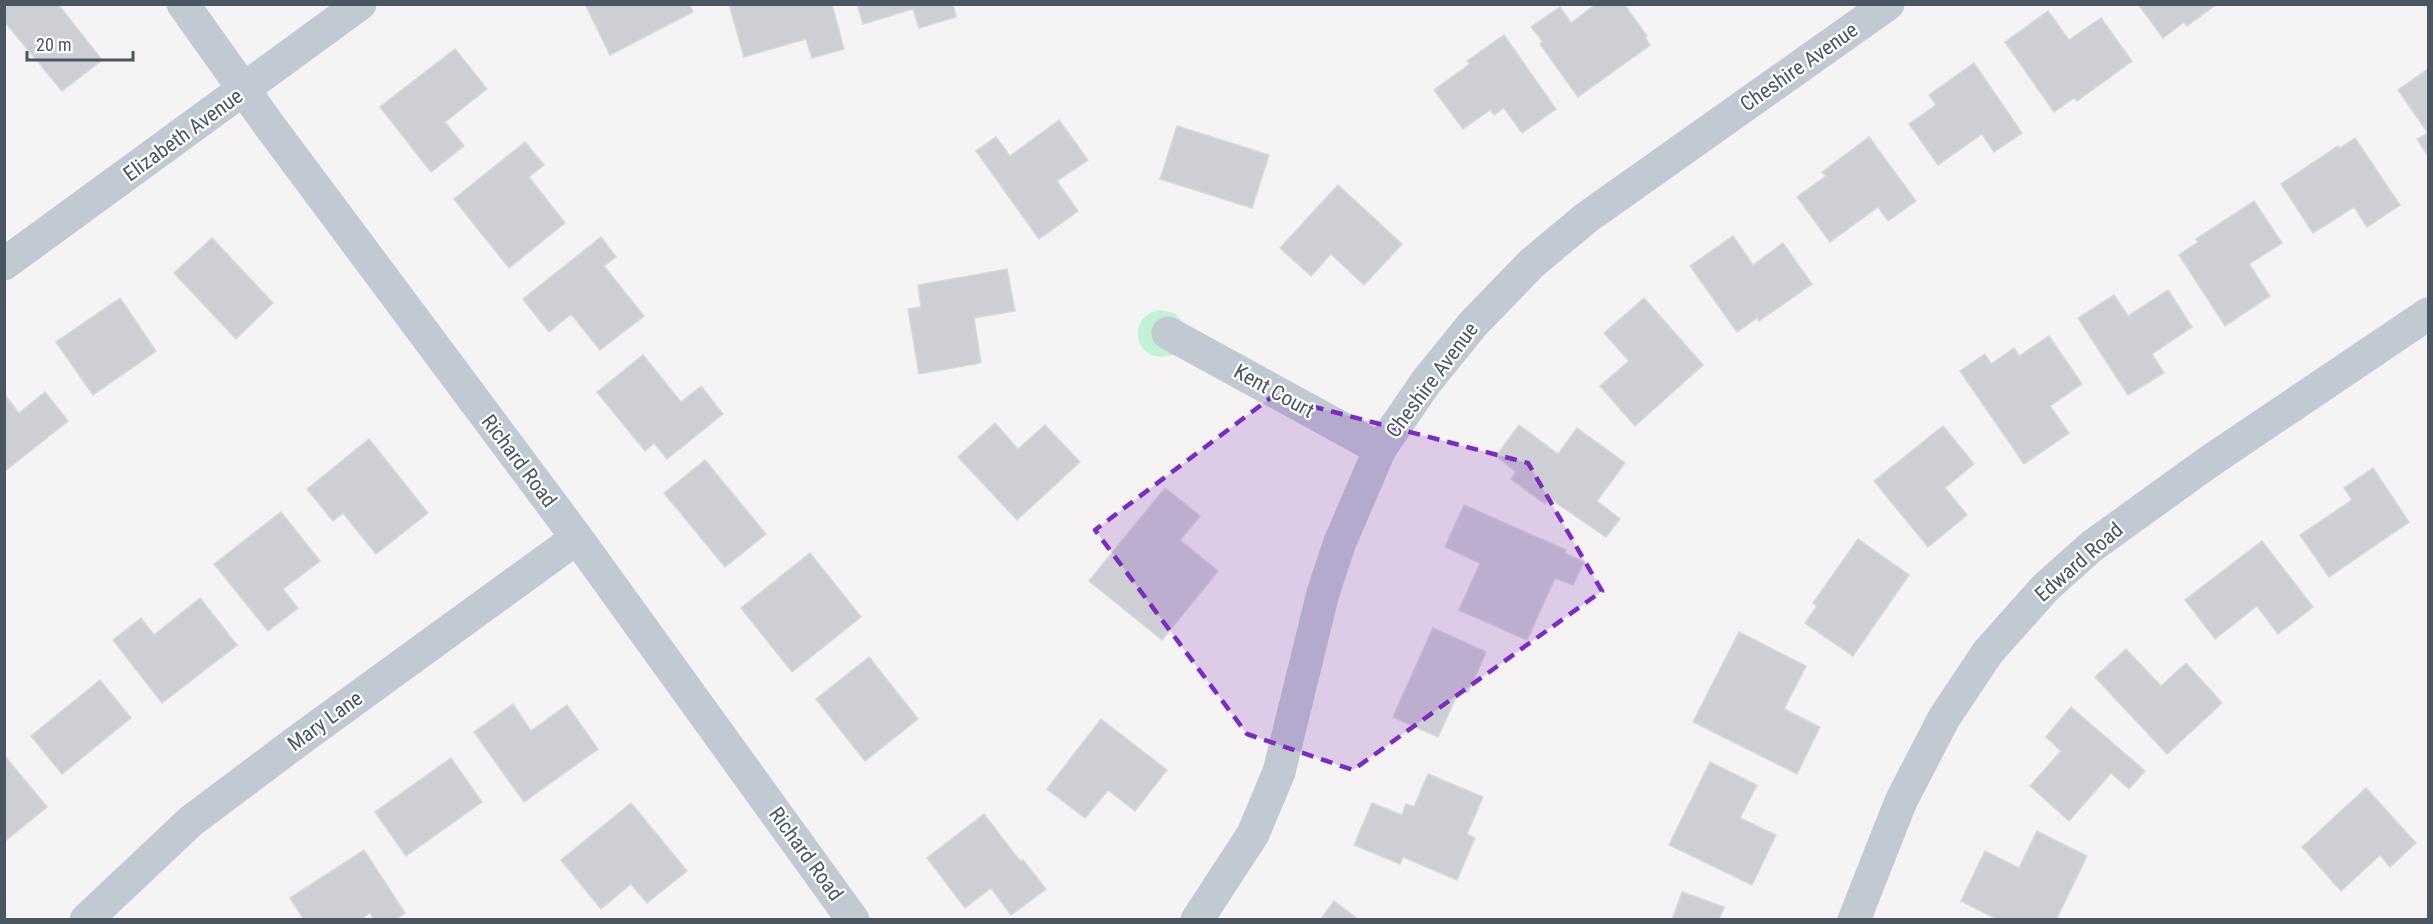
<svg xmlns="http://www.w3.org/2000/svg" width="2433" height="924" viewBox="0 0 2433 924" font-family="'Roboto Condensed',sans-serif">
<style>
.green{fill:#c3f1d5}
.building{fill:#cdcfd5;stroke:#d7d9de;stroke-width:1.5}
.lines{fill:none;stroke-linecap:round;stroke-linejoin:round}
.street{stroke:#c1cad2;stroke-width:33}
.marked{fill:#7b2cbf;fill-opacity:0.2;stroke:#7b2cbf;stroke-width:4.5;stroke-dasharray:12 8;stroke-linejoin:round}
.labels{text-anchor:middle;stroke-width:4.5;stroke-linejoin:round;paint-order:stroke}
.street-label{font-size:21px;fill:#4a5661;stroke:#fff}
</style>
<rect width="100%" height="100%" fill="#f5f3f3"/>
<path class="green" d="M1160,310L1175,313L1185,325L1175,354C1135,369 1123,316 1160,310Z"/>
<g class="building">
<polygon points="9,4 58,4 102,60 62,91 4,21 4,8"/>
<polygon points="585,4 689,4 693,12 610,55"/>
<polygon points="729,4 832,4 844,49 812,58 806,39 744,57"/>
<polygon points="857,4 953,4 956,17 919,28 913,9 863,24"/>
<polygon points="1596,4 1624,4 1647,36 1645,38 1650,45 1578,97 1540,44 1543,42 1531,27 1560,7 1571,23"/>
<polygon points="2138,4 2217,4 2187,26 2184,22 2163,38"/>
<polygon points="2048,11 2069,40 2101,18 2132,61 2077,101 2074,98 2054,112 2005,42"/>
<polygon points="1504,35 1556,109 1522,133 1504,108 1494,115 1490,110 1463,129 1434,90 1470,64 1467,61"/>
<polygon points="455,49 487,89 445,122 464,146 431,172 380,107"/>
<polygon points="1974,63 2022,133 1994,152 1982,134 1938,165 1909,124 1936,105 1929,95"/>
<polygon points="2428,69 2428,156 2417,139 2428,133 2398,90"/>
<polygon points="1059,120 1088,160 1057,181 1078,211 1039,239 976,151 996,137 1010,156"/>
<polygon points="1177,126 1269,155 1252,208 1160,179"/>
<polygon points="1869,137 1916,201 1888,221 1878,207 1830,242 1797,197 1826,176 1822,172"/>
<polygon points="2355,138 2400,205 2367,227 2354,207 2313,233 2281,184 2338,146 2340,148"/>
<polygon points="525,142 544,165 529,177 565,223 509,268 454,199"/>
<polygon points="1338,185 1402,244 1364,285 1331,254 1311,276 1280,248"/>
<polygon points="2254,201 2282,243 2249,264 2270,296 2225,326 2179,255 2198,242 2196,239"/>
<polygon points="1733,236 1753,265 1783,243 1812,284 1759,321 1757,318 1737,332 1690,266"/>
<polygon points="601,237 616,257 604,266 644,316 600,350 571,314 549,332 523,299"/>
<polygon points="212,238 273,303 236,339 174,273"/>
<polygon points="1007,269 1015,311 974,318 981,363 919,374 908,309 921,307 918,285"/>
<polygon points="2168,290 2192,327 2152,354 2164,373 2128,395 2078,318 2114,295 2128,316"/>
<polygon points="120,298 156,351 93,395 56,342"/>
<polygon points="1644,298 1703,365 1635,426 1600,386 1629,361 1604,333"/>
<polygon points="2049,336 2082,384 2050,406 2069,433 2024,464 1960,371 1985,354 1991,364 2014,348 2019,356"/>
<polygon points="643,355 681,402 701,386 723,414 667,459 654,443 645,451 597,392"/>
<polygon points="45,392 68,421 5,471 4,394 19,413"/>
<polygon points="995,423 1018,449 1045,425 1080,462 1017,520 958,457"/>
<polygon points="1519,425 1558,454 1577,428 1625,463 1597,501 1620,519 1606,537 1549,498 1545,504 1511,479 1516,472 1496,456"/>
<polygon points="1943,426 1974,464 1945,488 1967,515 1928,547 1874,481"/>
<polygon points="369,439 428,513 376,554 343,513 333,521 307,489"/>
<polygon points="705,460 766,534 725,567 664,493"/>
<polygon points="2373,468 2409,522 2329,577 2300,535 2352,500 2344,488"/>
<polygon points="1165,488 1200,516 1180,540 1218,571 1162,640 1089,581"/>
<polygon points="1464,505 1566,550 1565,553 1584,562 1573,585 1555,578 1527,640 1459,610 1480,563 1445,547"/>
<polygon points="281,512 320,561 283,589 298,608 268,631 214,564"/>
<polygon points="1858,539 1909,575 1853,656 1805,623 1817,606 1813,603"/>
<polygon points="2262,541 2313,607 2278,634 2257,606 2215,639 2185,600"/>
<polygon points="810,553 861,617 792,672 741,608"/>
<polygon points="200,598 237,645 162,703 113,640 141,618 154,635"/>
<polygon points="1433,628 1486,652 1468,693 1460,689 1438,737 1393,717"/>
<polygon points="1739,632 1806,666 1784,709 1820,727 1797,774 1693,722"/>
<polygon points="2126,649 2161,686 2186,663 2222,703 2167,754 2095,677"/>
<polygon points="869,657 918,719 865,761 816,699"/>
<polygon points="100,680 131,718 62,774 31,736"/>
<polygon points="513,704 531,731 567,705 598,749 524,802 474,732"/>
<polygon points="2071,707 2145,771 2129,789 2111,773 2069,821 2030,786 2061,751 2046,737"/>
<polygon points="1101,719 1167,770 1135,811 1108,790 1085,818 1047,789"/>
<polygon points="4,755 47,807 4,842"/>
<polygon points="451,758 482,802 406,856 375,812"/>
<polygon points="1710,762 1757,785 1740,818 1776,835 1752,885 1669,845"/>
<polygon points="1428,774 1483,797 1467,834 1475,838 1457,880 1403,857 1400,864 1354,845 1372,803 1402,815 1406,804 1414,807"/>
<polygon points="2366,788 2416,843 2390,867 2380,855 2341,891 2302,847"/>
<polygon points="631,803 687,871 647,903 631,884 601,909 561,860"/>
<polygon points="984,814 1020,861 1023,860 1046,889 1011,915 991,888 965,908 927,858"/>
<polygon points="2037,831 2087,856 2056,920 1998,920 1961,901 1985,851 2019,868"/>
<polygon points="364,850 405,913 395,920 374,920 370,913 360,920 304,920 290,898"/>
<polygon points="1682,892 1724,907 1719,920 1672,920"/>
<polygon points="1334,901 1359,920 1320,920"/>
</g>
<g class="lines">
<g class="street">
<polyline points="183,4 269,125 577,538 853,920"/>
<polyline points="4,264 360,4"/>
<polyline points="1168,333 1380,449"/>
<polyline points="86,920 191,821 299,740 577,538"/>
<polyline points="1197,920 1253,834 1279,772 1323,593 1340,542 1380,449 1426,382 1473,324 1532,263 1586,218 1888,4"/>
<polyline points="1854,920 1901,801 1944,718 1988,652 2046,587 2092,546 2210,461 2428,314"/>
</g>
</g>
<path class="marked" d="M1273,396L1528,463L1602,591L1353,770L1247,734L1095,530Z"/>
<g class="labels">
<g class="street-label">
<text transform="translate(1799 67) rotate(-35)" y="7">Cheshire Avenue</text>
<text transform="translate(183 135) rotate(-36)" y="7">Elizabeth Avenue</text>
<text transform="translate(1432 380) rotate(-53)" y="7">Cheshire Avenue</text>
<text transform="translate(1274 391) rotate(29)" y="7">Kent Court</text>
<text transform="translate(519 461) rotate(53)" y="7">Richard Road</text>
<text transform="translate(2079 562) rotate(-41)" y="7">Edward Road</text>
<text transform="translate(325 721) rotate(-36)" y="7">Mary Lane</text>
<text transform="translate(806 854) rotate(54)" y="7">Richard Road</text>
</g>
</g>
<rect width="2433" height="924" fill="none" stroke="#4a5661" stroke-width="12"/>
<path d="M27 51v9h106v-9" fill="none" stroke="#4a5661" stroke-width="3"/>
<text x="36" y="51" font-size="18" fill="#4a5661" stroke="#ffffff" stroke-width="4.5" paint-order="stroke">20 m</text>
</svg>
